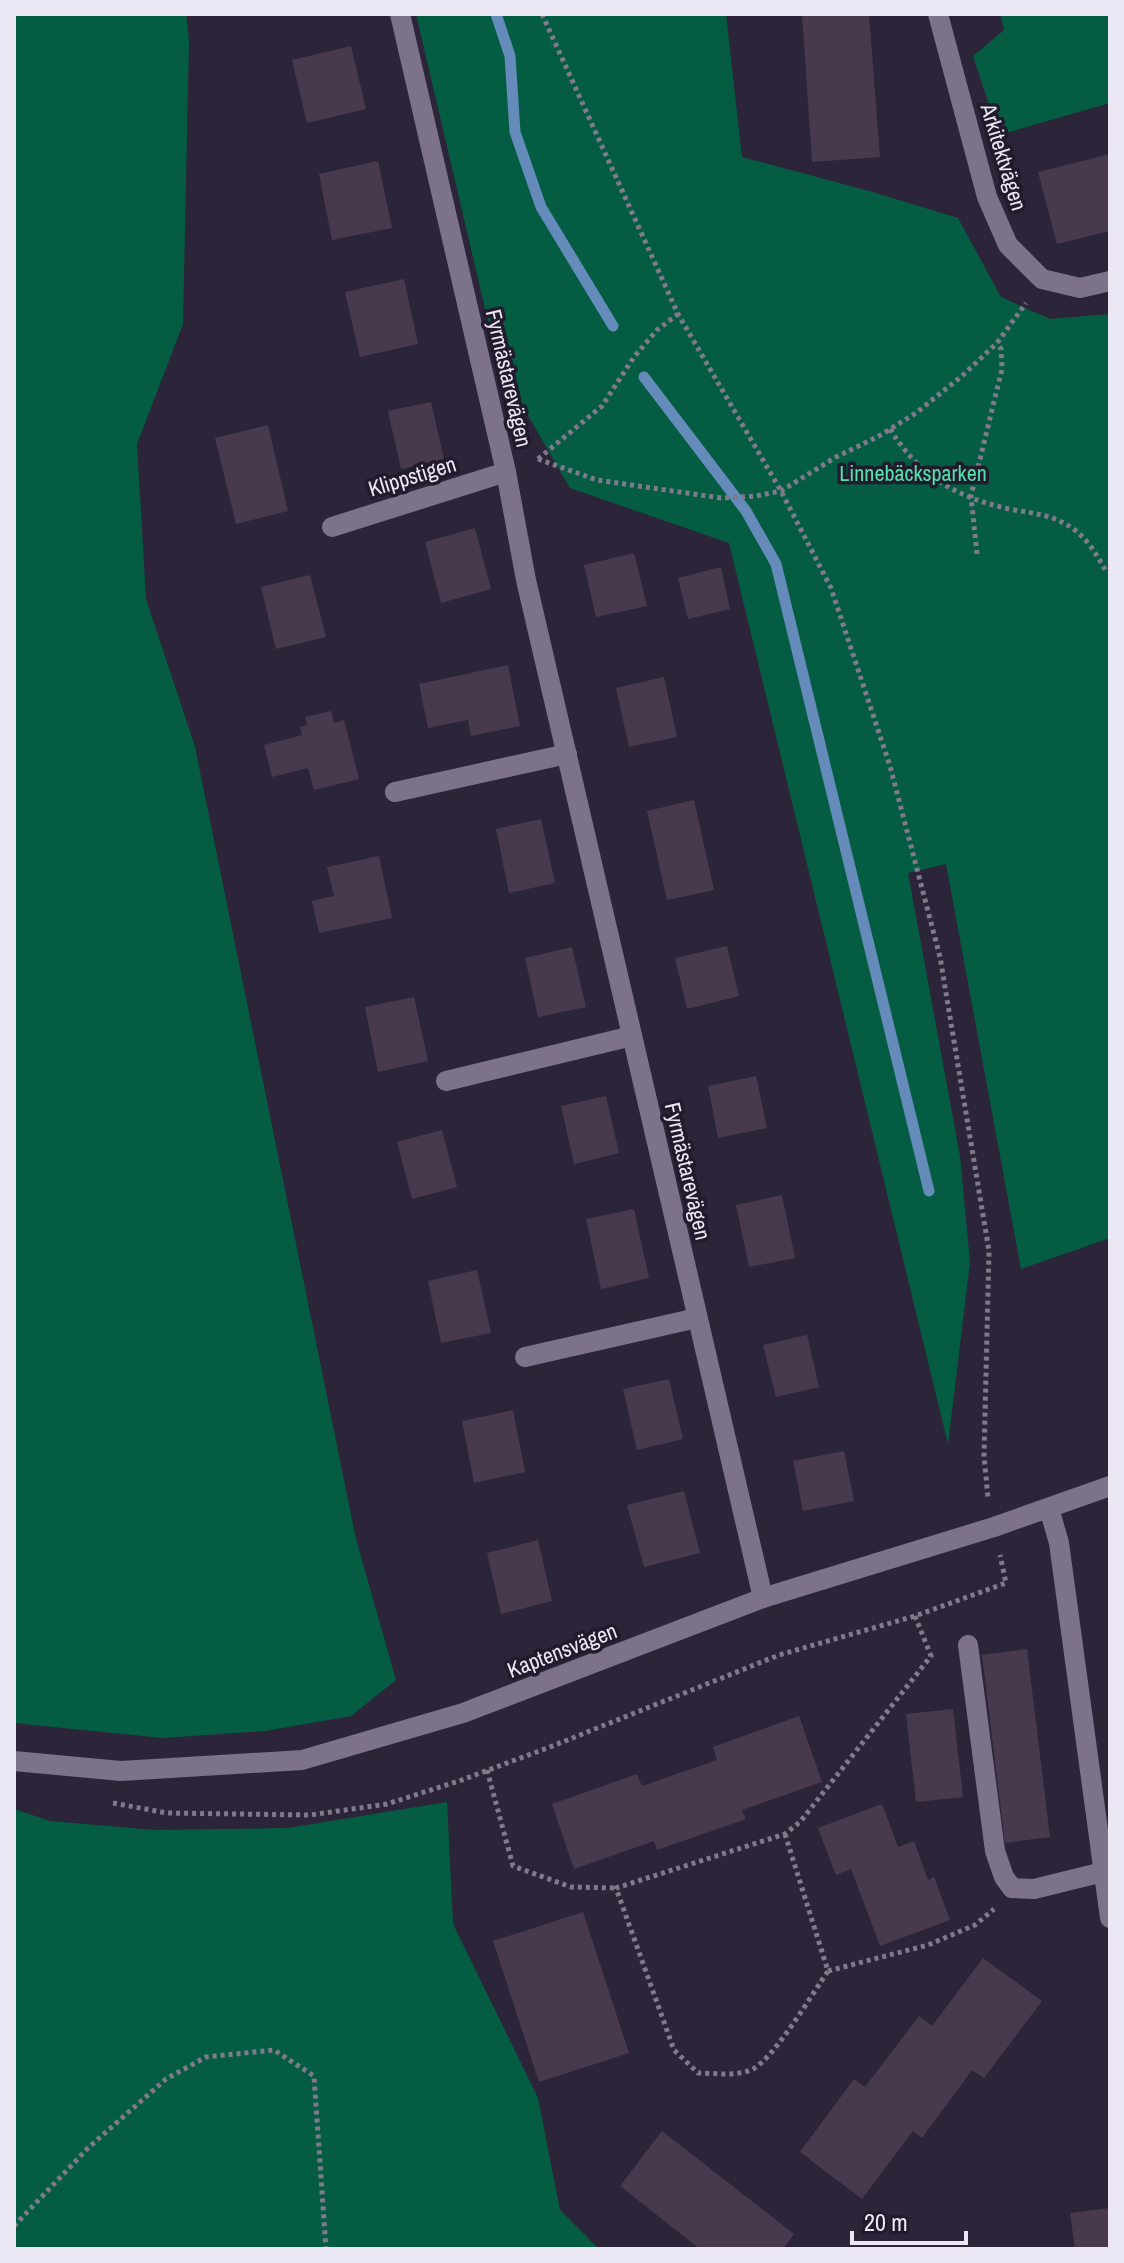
<svg xmlns="http://www.w3.org/2000/svg" width="1124" height="2263" viewBox="0 0 1124 2263" font-family="'Archivo Narrow',sans-serif">
<style>
.green{fill:#045d42}
.lines{fill:none;stroke-linecap:round;stroke-linejoin:round}
.stream{stroke:#658bba;stroke-width:11}
.building{fill:#473a4f}
.path{stroke:#807a8b;stroke-width:5;stroke-dasharray:4 4;stroke-linecap:butt}
.minor{stroke:#7c738b;stroke-width:20}
.labels{text-anchor:middle;stroke-width:7;stroke-linejoin:round;paint-order:stroke}
.street-label{font-size:22px;fill:#ebe7f4;stroke:#221b2e}
.park-label{font-size:22px;fill:#52e0ab;stroke:#221b2e}
</style>
<rect width="100%" height="100%" fill="#2c2539"/>
<g class="green">
<polygon points="14,14 186,14 189,40 183,324 137,444 146,599 195,747 356,1539 396,1680 351,1716 265,1731 163,1738 14,1723"/>
<polygon points="416,14 726,14 742,157 869,191 958,218 1001,297 1050,319 1110,314 1110,1238 1021,1269 946,864 908,873 960,1156 970,1262 948,1444 729,543 570,488 498,364"/>
<polygon points="1000,14 1110,14 1110,103 999,135 973,56 1004,30"/>
<polygon points="447,1802 453,1924 538,2098 560,2210 599,2249 14,2249 14,1809 50,1821 154,1830 288,1828"/>
</g>
<g class="lines">
<g class="stream">
<polyline points="496,14 510,56 515,132 541,207 613,326"/>
<polyline points="644,377 746,511 776,564 929,1191"/>
</g>
</g>
<g class="building">
<polygon points="802,14 869,14 880,157 812,162"/>
<polygon points="351,46 366,109 307,123 292,60"/>
<polygon points="1110,154 1110,231 1057,244 1038,172"/>
<polygon points="378,161 392,228 332,240 319,174"/>
<polygon points="404,279 418,344 360,357 345,292"/>
<polygon points="431,402 444,459 401,469 388,411"/>
<polygon points="268,425 288,511 236,524 215,438"/>
<polygon points="475,528 491,589 441,603 425,542"/>
<polygon points="634,553 647,606 596,617 584,565"/>
<polygon points="721,567 730,609 688,619 678,578"/>
<polygon points="310,575 326,637 276,649 261,587"/>
<polygon points="508,665 520,726 471,736 468,720 428,728 419,684"/>
<polygon points="664,677 677,737 629,747 616,688"/>
<polygon points="331,711 334,723 344,720 359,779 314,790 308,768 272,777 264,745 302,735 300,727 307,725 305,717"/>
<polygon points="694,800 714,890 667,900 647,811"/>
<polygon points="541,819 555,883 509,893 496,829"/>
<polygon points="379,856 392,918 319,933 312,901 334,896 327,867"/>
<polygon points="727,946 739,996 687,1009 675,958"/>
<polygon points="572,947 586,1007 538,1017 525,958"/>
<polygon points="414,997 428,1061 378,1072 365,1007"/>
<polygon points="756,1076 767,1128 718,1138 708,1086"/>
<polygon points="606,1096 619,1153 574,1164 561,1106"/>
<polygon points="442,1130 457,1187 412,1199 397,1142"/>
<polygon points="782,1195 795,1258 749,1267 736,1205"/>
<polygon points="634,1209 649,1278 601,1289 586,1219"/>
<polygon points="477,1270 491,1333 441,1343 428,1281"/>
<polygon points="807,1335 819,1387 776,1397 763,1345"/>
<polygon points="669,1379 683,1439 637,1450 623,1389"/>
<polygon points="513,1410 525,1472 474,1483 462,1421"/>
<polygon points="844,1451 854,1501 803,1511 793,1461"/>
<polygon points="684,1491 700,1553 644,1567 627,1505"/>
<polygon points="538,1540 552,1601 501,1614 487,1553"/>
<polygon points="1027,1649 1050,1837 1005,1843 982,1655"/>
<polygon points="953,1709 963,1797 916,1802 906,1714"/>
<polygon points="799,1716 822,1782 742,1810 746,1819 657,1850 654,1841 574,1869 552,1804 637,1774 642,1786 717,1760 713,1747"/>
<polygon points="882,1804 898,1847 914,1841 928,1880 934,1877 950,1920 880,1946 851,1869 836,1875 818,1828"/>
<polygon points="583,1912 629,2053 539,2082 493,1941"/>
<polygon points="983,1958 1042,2001 984,2078 972,2070 922,2138 913,2131 862,2199 800,2152 854,2079 865,2087 919,2016 932,2026"/>
<polygon points="662,2131 794,2234 783,2249 700,2249 620,2186"/>
<polygon points="1110,2208 1110,2249 1075,2249 1070,2213"/>
</g>
<g class="lines">
<g class="path">
<polyline points="542,14 678,314 781,491 831,588 890,766 940,957 989,1251 984,1456 988,1498"/>
<path d="M890,429C919,476 956,497 1009,509C1030,513 1050,514 1069,526C1087,537 1097,555 1107,573"/>
<polyline points="538,459 597,480 721,498 756,496 781,491 836,457 879,436 916,413 962,376 997,343 1026,303"/>
<polyline points="538,459 602,406 634,357 657,330 678,314"/>
<polyline points="977,554 971,496 1002,369 1001,349 997,343"/>
<polyline points="487,1770 513,1866 571,1887 616,1888"/>
<polyline points="113,1803 167,1813 310,1815 387,1804 459,1781 550,1747 779,1655 915,1616 1006,1583 1000,1555"/>
<path d="M785,1834L828,1971C813,1993 774,2058 753,2069C737,2077 715,2073 698,2073L674,2050L616,1888L785,1834L800,1822L931,1656L915,1616"/>
<polyline points="828,1971 928,1945 975,1925 994,1909"/>
<polyline points="14,2226 88,2148 166,2079 206,2057 274,2050 314,2076 326,2249"/>
</g>
<g class="minor">
<polyline points="400,14 506,472 526,580 763,1598"/>
<polyline points="938,14 987,197 1008,245 1042,279 1080,288 1110,281"/>
<polyline points="332,527 506,472"/>
<polyline points="395,792 567,754"/>
<polyline points="446,1081 632,1036"/>
<polyline points="525,1357 697,1318"/>
<polyline points="1049,1508 1059,1543 1110,1918"/>
<polyline points="968,1645 995,1851 1004,1877 1012,1888 1034,1889 1103,1872"/>
<polyline points="14,1761 121,1771 302,1760 463,1713 763,1598 994,1527 1110,1486"/>
</g>
</g>
<g class="labels">
<g class="street-label">
<text transform="translate(1004 157) rotate(73)" y="8">Arkitektvägen</text>
<text transform="translate(509 378) rotate(77)" y="8">Fyrmästarevägen</text>
<text transform="translate(412 476) rotate(-17)" y="8">Klippstigen</text>
<text transform="translate(688 1171) rotate(77)" y="8">Fyrmästarevägen</text>
<text transform="translate(562 1650) rotate(-21)" y="8">Kaptensvägen</text>
</g>
<g class="park-label">
<text x="913" y="481">Linnebäcksparken</text>
</g>
</g>
<rect width="1124" height="2263" fill="none" stroke="#ebe7f4" stroke-width="32"/>
<path d="M852 2231v12h114v-12" fill="none" stroke="#ebe7f4" stroke-width="4"/>
<text x="864" y="2231" font-size="24" fill="#ebe7f4" stroke="#221b2e" stroke-width="6" paint-order="stroke">20 m</text>
</svg>
